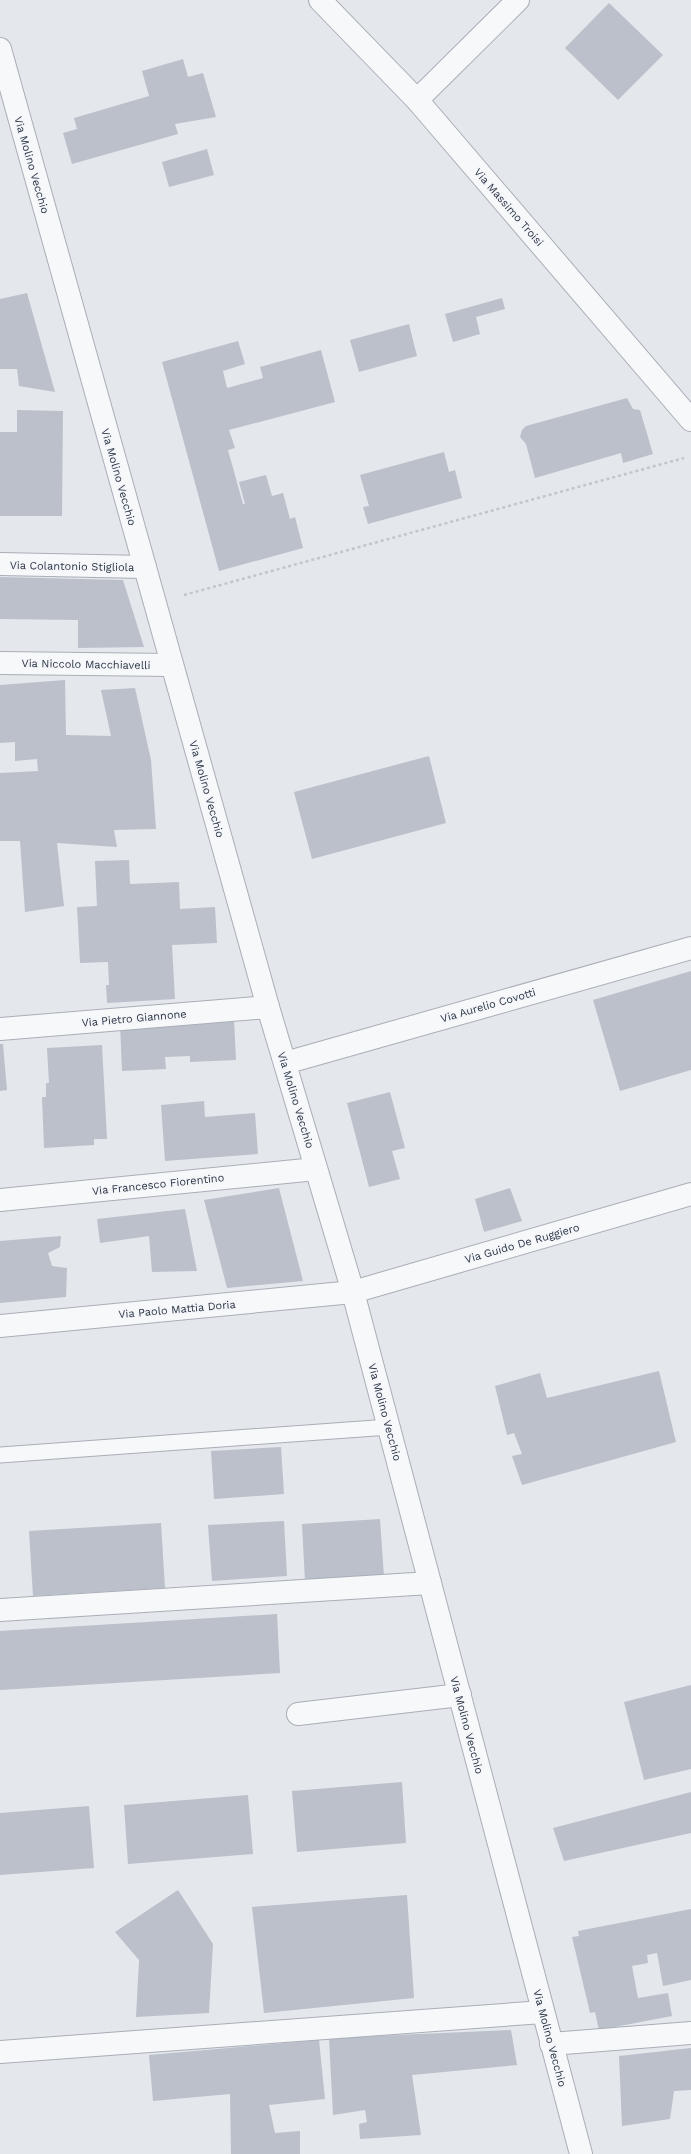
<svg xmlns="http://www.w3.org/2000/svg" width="691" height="2154" viewBox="0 0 691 2154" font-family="'Work Sans',sans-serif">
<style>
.building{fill:#bbc0ca}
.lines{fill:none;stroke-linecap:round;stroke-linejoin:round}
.service-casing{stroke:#a9aeb7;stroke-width:17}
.minor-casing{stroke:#a9aeb7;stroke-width:24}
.tertiary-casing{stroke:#a9aeb7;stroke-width:24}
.path{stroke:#c2c5cb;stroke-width:2.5;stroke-dasharray:3 3;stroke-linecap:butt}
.service{stroke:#f7f8fa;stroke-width:15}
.minor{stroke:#f7f8fa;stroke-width:22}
.tertiary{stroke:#f7f8fa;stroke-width:22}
.labels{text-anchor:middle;stroke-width:3;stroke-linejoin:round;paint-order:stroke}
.street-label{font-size:11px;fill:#2b3445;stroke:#f4f6f9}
</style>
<rect width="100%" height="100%" fill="#e4e7ec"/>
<g class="building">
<polygon points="609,3 663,55 618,100 565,48"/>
<polygon points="183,59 188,77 203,73 216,117 175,124 178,134 72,164 63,133 77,129 74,118 149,96 142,71"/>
<polygon points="207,149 214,175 169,187 162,162"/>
<polygon points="27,293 55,392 19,386 17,369 0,369 0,299"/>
<polygon points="502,298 505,309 476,317 480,334 453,342 445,314"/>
<polygon points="409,324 417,356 359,372 350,340"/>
<polygon points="238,341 245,364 223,371 227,388 263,378 260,367 321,350 335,402 229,430 235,448 228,450 243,504 245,504 239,482 266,475 272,496 283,493 290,519 295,517 303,548 219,571 162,362"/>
<polygon points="627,398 633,409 640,410 653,454 623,463 621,453 535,478 526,444 520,437 522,430 526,426"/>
<polygon points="17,410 63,411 62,516 0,516 0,432 17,432"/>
<polygon points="444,452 449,472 455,470 462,498 368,524 363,507 369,506 360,475"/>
<polygon points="0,577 123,580 144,647 78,648 78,620 0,619"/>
<polygon points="65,680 66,735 111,736 101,690 135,688 151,760 156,829 114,830 117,847 57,843 64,906 25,912 20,841 0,841 0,773 38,771 37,759 15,761 15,742 0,743 0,685"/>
<polygon points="429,756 446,823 312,859 294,792"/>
<polygon points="129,860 130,884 179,882 180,909 215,907 217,943 172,945 175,999 107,1003 106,985 109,985 108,962 80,963 77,907 97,906 95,861"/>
<polygon points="691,971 691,1070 620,1091 593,1000"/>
<polygon points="234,1019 236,1060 190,1062 190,1056 165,1057 166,1069 122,1071 120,1024"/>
<polygon points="0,1044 3,1044 7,1090 0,1091"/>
<polygon points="102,1045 107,1139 94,1139 94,1145 44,1148 42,1097 46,1097 46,1083 49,1083 47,1048"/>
<polygon points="390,1092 405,1148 392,1151 400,1179 369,1187 347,1103"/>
<polygon points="204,1101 205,1117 255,1113 258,1154 165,1161 161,1105"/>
<polygon points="279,1188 303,1281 227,1288 204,1200"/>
<polygon points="510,1188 522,1221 484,1232 475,1199"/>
<polygon points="185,1209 197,1271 152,1272 149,1236 100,1243 97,1219"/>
<polygon points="61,1236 60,1247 48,1253 52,1266 67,1268 66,1297 0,1303 0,1241"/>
<polygon points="659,1371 676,1442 522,1485 512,1456 522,1454 514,1433 507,1435 495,1386 540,1373 547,1398"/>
<polygon points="281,1447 284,1494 214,1499 211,1451"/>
<polygon points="380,1519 384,1576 305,1582 302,1524"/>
<polygon points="284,1521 287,1576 212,1581 208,1525"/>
<polygon points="161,1523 165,1588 33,1596 29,1531"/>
<polygon points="277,1614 280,1673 0,1690 0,1631"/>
<polygon points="691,1685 691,1769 644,1780 624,1702"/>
<polygon points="402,1782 406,1843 297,1852 292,1791"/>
<polygon points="691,1792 691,1833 564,1861 553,1828"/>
<polygon points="248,1795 253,1854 128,1864 124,1805"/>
<polygon points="89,1806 94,1868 0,1875 0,1813"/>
<polygon points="178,1890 213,1944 209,2013 136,2017 139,1960 115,1932"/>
<polygon points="407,1895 414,1998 264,2013 252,1907"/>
<polygon points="691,1909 691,1980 663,1986 657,1953 647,1955 648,1963 632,1966 638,1998 668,1993 672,2016 599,2030 595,2012 590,2013 572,1937 579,1936 578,1931"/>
<polygon points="511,2030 517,2065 412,2075 421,2135 360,2139 359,2124 367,2122 365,2110 333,2115 329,2038"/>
<polygon points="319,2040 325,2099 269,2105 275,2133 300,2131 300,2154 231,2154 230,2094 153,2101 149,2055"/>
<polygon points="691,2048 691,2090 674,2091 670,2119 622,2126 619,2056"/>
</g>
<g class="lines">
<defs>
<polyline id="service" points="0,1455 389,1427"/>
<g id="minor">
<polyline points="320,0 417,100 691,420"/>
<polyline points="417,100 518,0"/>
<polyline points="0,564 145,567"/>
<polyline points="0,663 172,665"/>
<polyline points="0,1029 268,1007"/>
<polyline points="285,1063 691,948"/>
<polyline points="0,1200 316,1169"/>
<polyline points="0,1326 353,1292 691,1194"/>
<polyline points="0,1610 430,1583"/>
<polyline points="298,1714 460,1695"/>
<polyline points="551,2044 691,2033"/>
<polyline points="0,2052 543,2012"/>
</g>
<polyline id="tertiary" points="0,49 268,1007 353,1292 581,2154"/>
</defs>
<use href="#service" class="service-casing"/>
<use href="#minor" class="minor-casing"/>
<use href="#tertiary" class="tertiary-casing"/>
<polyline class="path" points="184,595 684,458"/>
<use href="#service" class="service"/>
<use href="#minor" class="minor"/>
<use href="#tertiary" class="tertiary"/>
</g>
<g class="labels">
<g class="street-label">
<text transform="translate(32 165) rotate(74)" y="4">Via Molino Vecchio</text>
<text transform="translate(509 207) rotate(49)" y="4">Via Massimo Troisi</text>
<text transform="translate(119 477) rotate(74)" y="4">Via Molino Vecchio</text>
<text transform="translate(72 566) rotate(1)" y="4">Via Colantonio Stigliola</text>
<text transform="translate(86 664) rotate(1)" y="4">Via Niccolo Macchiavelli</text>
<text transform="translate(207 789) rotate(74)" y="4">Via Molino Vecchio</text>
<text transform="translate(488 1005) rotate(-16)" y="4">Via Aurelio Covotti</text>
<text transform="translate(134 1018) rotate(-5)" y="4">Via Pietro Giannone</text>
<text transform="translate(296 1100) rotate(73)" y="4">Via Molino Vecchio</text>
<text transform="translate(158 1184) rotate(-6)" y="4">Via Francesco Fiorentino</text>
<text transform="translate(522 1243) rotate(-16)" y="4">Via Guido De Ruggiero</text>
<text transform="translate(177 1309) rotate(-5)" y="4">Via Paolo Mattia Doria</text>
<text transform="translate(385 1412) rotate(75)" y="4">Via Molino Vecchio</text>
<text transform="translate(467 1725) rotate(75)" y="4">Via Molino Vecchio</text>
<text transform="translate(550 2038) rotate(75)" y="4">Via Molino Vecchio</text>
</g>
</g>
</svg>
